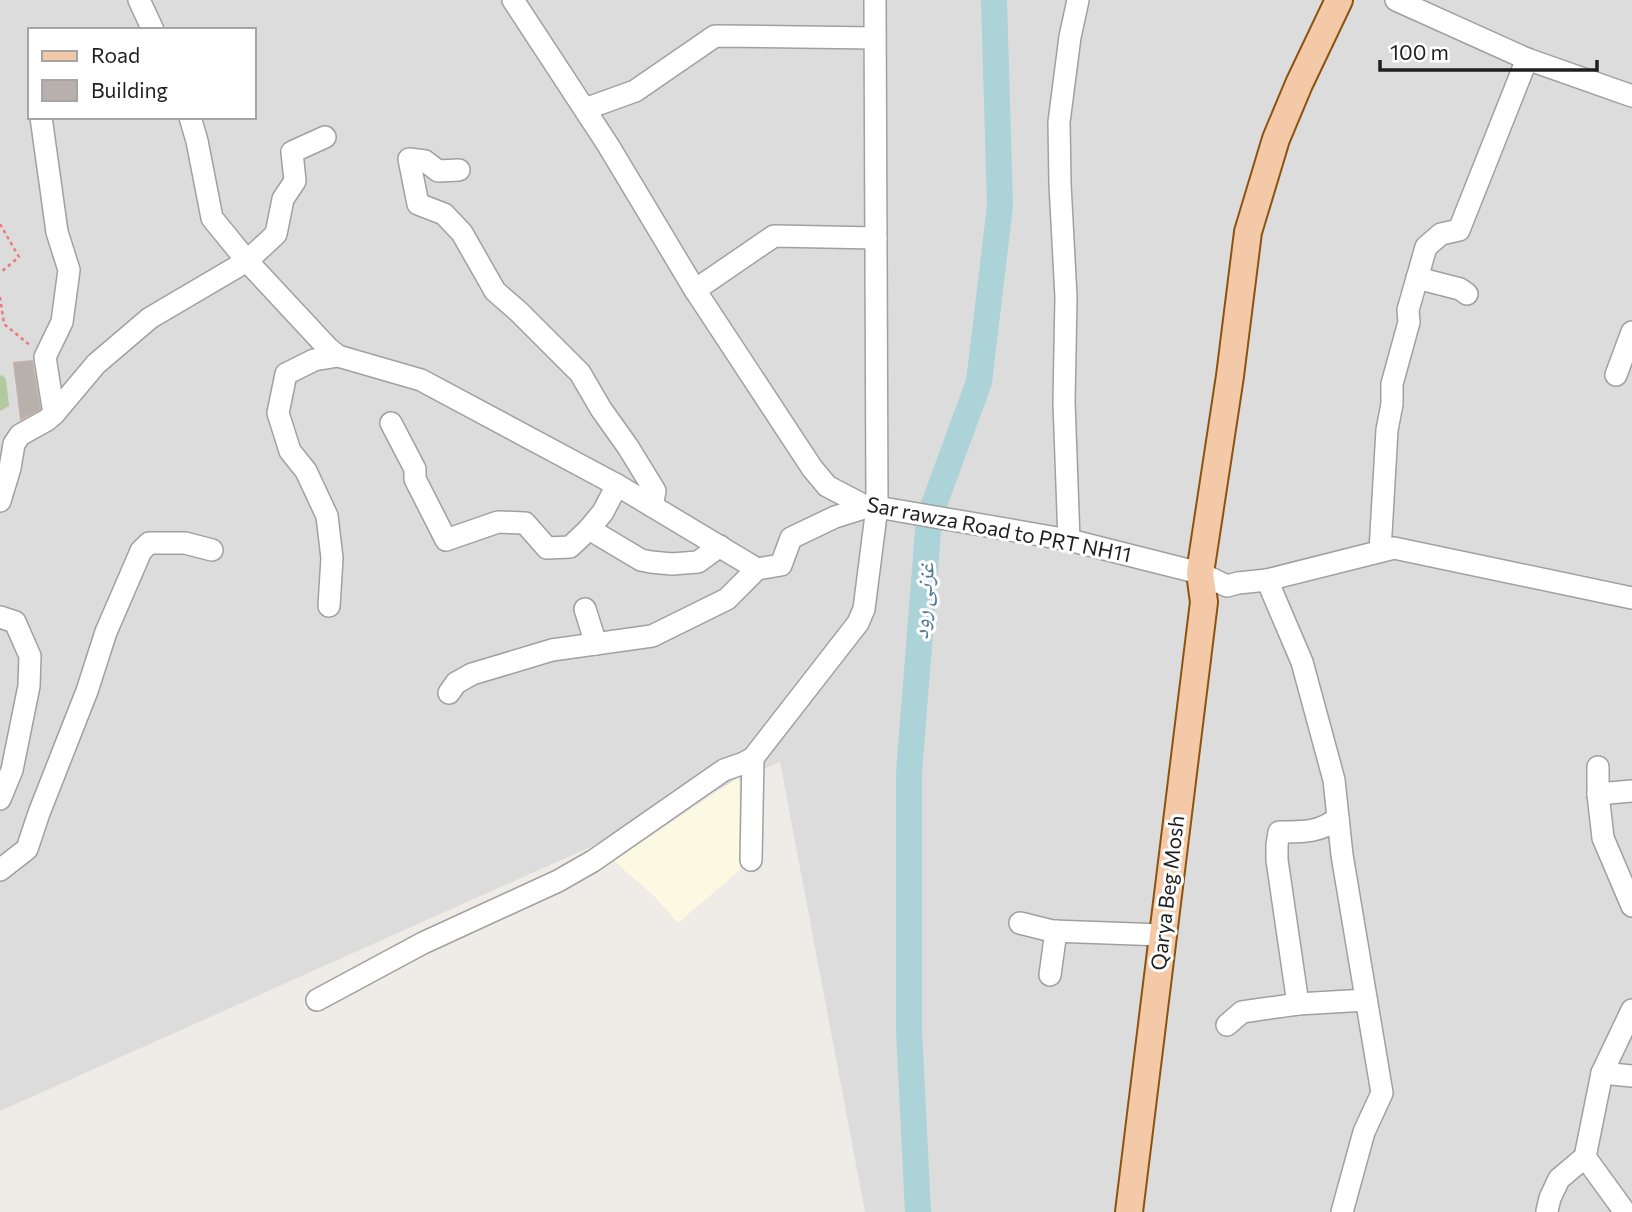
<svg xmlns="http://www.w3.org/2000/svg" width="1632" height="1212" viewBox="0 0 1632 1212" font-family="Commissioner,'Noto Naskh Arabic',sans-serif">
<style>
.residential{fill:#dddcdc;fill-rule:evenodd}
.education{fill:#fcf9e2}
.forest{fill:#b1ca9f}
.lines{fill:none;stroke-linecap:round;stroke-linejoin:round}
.river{stroke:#abd3d8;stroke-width:26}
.building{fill:#b8b0ac;stroke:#bfb1aa;stroke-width:2}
.minor-casing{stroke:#a0a0a0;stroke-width:24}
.major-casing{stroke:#8b530f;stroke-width:30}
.path{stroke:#ec7a7c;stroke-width:2.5;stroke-dasharray:3.5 3.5;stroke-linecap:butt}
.minor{stroke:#fff;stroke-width:21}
.major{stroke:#f3c9a7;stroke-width:26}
.labels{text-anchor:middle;stroke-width:6;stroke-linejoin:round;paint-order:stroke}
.street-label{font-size:21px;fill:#1f1f1f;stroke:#fff}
.water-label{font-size:23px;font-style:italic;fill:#4e7b97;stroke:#fff}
</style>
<rect width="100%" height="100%" fill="#efebe6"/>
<path class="residential" d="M0,0H1632V1212H865L780,762L0,1111ZM30,30H254V117H30Z"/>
<polygon class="education" points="739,777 740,870 678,923 654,896 614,861"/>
<polygon class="forest" points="2,375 6,379 9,406 0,411 0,376"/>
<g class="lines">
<polyline class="river" points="918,1212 909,1030 909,773 929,518 979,382 1000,206 994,0"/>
</g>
<polygon class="building" points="32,361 40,409 21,419 14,363"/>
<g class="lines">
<defs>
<g id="minor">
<polyline points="139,0 153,30"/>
<polyline points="513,0 608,145 695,290 812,468 827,486 867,507 877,507 1069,540 1200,573 1227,586 1238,583 1267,580 1394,548 1632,598"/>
<polyline points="1396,0 1527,59 1632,96"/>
<polyline points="585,109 635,91 715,36 875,38"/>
<polyline points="41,117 57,232 69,270 62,322 45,357 54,414"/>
<polyline points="190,117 197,141 212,218 247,261 328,348 338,356 421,380 617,485 757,569"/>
<polyline points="459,170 438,171 425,161 409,159 418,204 444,214 462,233 495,291 519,312 580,373 601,409 628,447 655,491 652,506"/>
<polyline points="1417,278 1460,289 1467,294"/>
<polyline points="695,290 774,236 876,238"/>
<polyline points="1616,375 1632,332"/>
<polyline points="391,423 415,469 415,479 446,540 498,522 525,523 547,548 570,547 589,529 603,512 617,485"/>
<polyline points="0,501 10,468 14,444 20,435 47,420 54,414 96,364 150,318 247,261 276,234 283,199 295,181 292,152 325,137"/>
<polyline points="589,529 641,560 651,562 672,564 698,562 720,546"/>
<polyline points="1069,540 1064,402 1066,297 1060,184 1059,122 1070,37 1078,0"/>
<polyline points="1380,551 1387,430 1392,404 1392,384 1409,322 1408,310 1426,247 1441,234 1459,230 1527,59"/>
<polyline points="1267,580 1302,662 1334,780 1342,855 1382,1093 1364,1132 1342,1212"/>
<polyline points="329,606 332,558 327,516 306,471 290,451 278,413 286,374 314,360 338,356"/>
<polyline points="585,609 596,644"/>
<polyline points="0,617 15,622 30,656 29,686 12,770 0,799"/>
<polyline points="449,693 456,683 472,674 552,650 652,636 727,599 757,569 781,565 791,538 835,517 867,507"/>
<polyline points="1598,767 1598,794 1603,838 1632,906"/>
<polyline points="1598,794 1632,791"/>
<polyline points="751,860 753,758"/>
<polyline points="0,870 27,849 39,813 87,691 106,632 141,551 149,543 185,543 212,550"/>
<polyline points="1020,923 1052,931 1163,935"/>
<polyline points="1050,975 1056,931"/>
<polyline points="317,1000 423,943 558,881 593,861 724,770 744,763 753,758 858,623 864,609 877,507 875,0"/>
<path d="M1298,1004L1277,860V845L1279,832C1303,832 1319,833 1338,818"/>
<polyline points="1227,1025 1242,1012 1298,1004 1366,1000"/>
<polyline points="1602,1073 1632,1076"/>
<polyline points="1585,1157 1625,1212"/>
<polyline points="1547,1211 1550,1198 1559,1179 1585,1157 1602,1073 1632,1010"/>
</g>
<polyline id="major" points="1129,1212 1204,602 1200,573 1230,376 1248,232 1276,139 1299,84 1339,0"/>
</defs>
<use href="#minor" class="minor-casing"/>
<use href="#major" class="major-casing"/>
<g class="path">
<polyline points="0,224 19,257 0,273"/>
<polyline points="0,297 4,324 31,346"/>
</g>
<use href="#minor" class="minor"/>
<use href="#major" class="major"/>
</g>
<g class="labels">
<g class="street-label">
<text transform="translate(999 530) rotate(11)" y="7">Sar rawza Road to PRT NH11</text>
<text transform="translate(1168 893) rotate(-83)" y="7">Qarya Beg Mosh</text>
</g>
<g class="water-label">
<text transform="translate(923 601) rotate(-85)" y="8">غزنی رود</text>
</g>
</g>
<rect x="28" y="28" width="228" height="91" fill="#ffffff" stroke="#a5a5a5" stroke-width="2"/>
<rect x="42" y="51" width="35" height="10" fill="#f3c9a7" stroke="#a5a5a5" stroke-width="2"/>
<text x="91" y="63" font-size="21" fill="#1f1f1f">Road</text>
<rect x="42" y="80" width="35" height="21" fill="#b8b0ac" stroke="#a5a5a5" stroke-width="2"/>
<text x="91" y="98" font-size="21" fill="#1f1f1f">Building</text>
<path d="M1380 60v10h217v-10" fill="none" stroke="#1f1f1f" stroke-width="3.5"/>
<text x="1390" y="60" font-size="21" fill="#1f1f1f" stroke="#ffffff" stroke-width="5" paint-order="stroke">100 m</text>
</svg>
